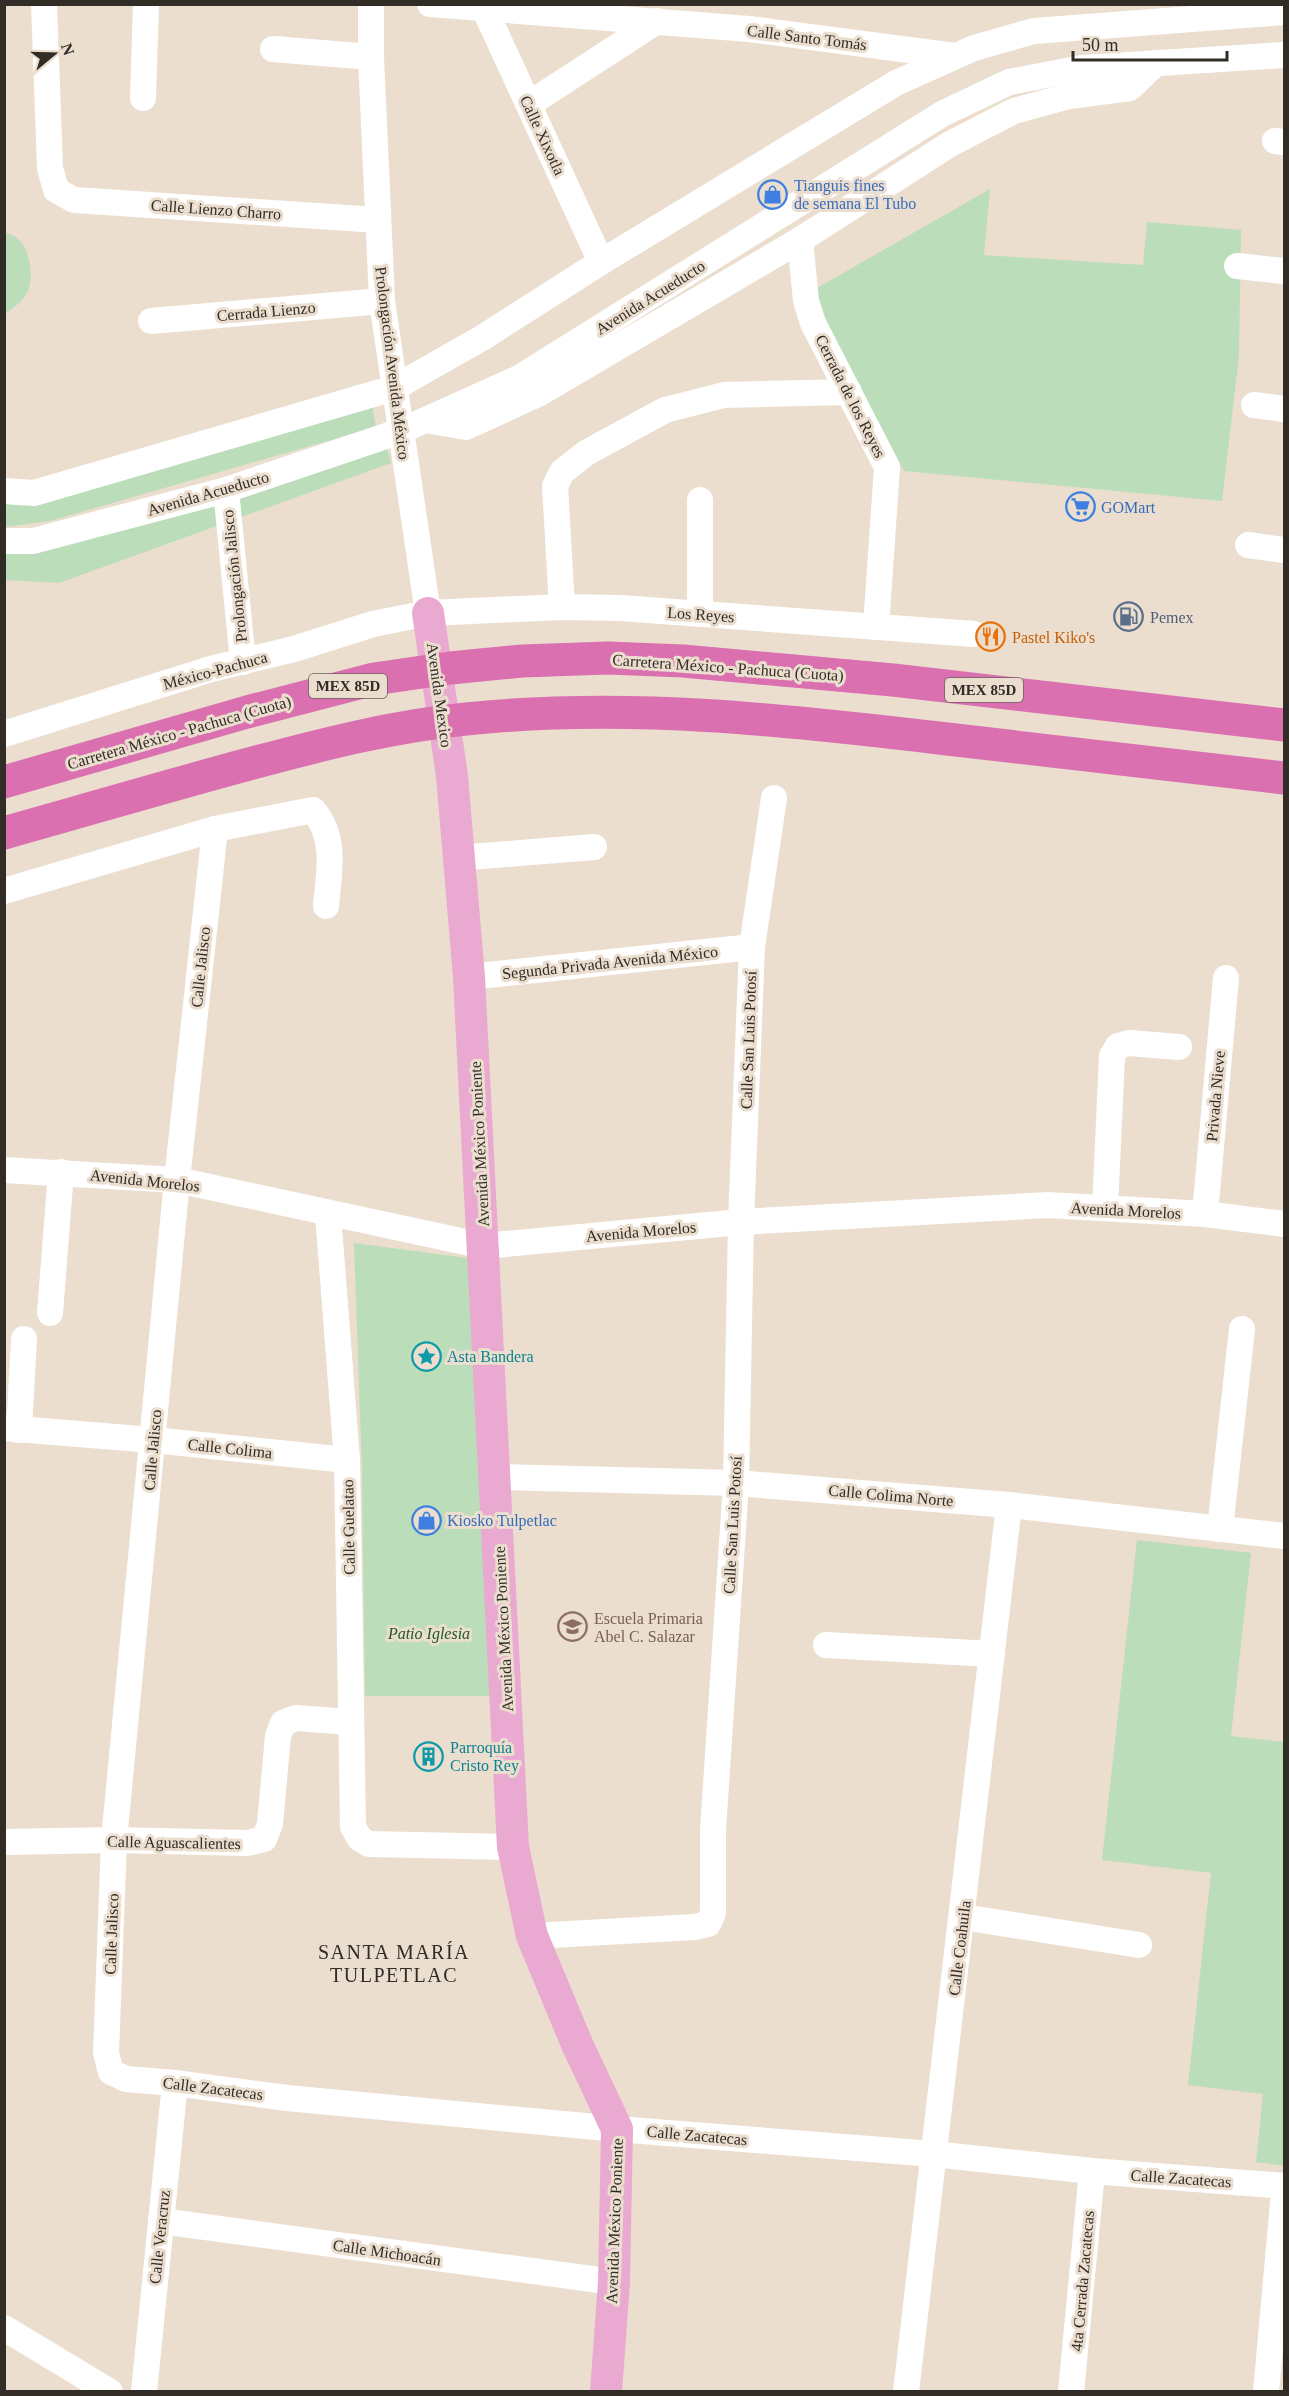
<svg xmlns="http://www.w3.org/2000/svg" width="1289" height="2396" viewBox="0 0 1289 2396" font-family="Georgia,serif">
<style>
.green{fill:#bbddb9}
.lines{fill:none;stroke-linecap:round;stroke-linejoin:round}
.minor{stroke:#fff;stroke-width:26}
.major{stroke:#e9a9d0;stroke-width:32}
.highway{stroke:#da70b0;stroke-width:33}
.labels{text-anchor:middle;stroke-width:6;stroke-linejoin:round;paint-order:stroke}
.shield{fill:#ebdecf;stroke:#696159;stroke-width:1.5}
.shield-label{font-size:15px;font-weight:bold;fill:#312c26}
.street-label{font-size:16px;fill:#312c26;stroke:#ebdecf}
.shop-label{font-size:16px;fill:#366cbe;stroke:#ebdecf;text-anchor:start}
.service-label{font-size:16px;fill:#4e5e75;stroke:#ebdecf;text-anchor:start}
.food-label{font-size:16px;fill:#c56008;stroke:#ebdecf;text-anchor:start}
.culture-label{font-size:16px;fill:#0d838f;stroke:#ebdecf;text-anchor:start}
.education-label{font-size:16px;fill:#785e54;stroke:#ebdecf;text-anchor:start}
.park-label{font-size:16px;font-style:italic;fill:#1f5a21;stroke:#ebdecf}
.quarter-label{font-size:20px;letter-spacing:1.5px;fill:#312c26;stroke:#ebdecf}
</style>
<rect width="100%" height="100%" fill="#ebdecf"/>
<g class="green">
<polygon points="990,189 984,255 1143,265 1147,222 1241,230 1239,356 1222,501 904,471 810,292"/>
<path d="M5,232C8,234 14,235 17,238C30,249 34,275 28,291C24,301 13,308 5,314Z"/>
<polygon points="372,404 376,427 50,521 5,527 4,503"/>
<polygon points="386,445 391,463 59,583 5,580 4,551"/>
<polygon points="354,1243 475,1259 497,1696 365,1696 362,1470"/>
<polygon points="1137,1540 1251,1553 1231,1736 1284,1742 1284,2166 1256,2162 1263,2094 1188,2085 1211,1873 1102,1860"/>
</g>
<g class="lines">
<g class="minor">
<polyline points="44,4 50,168 56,190 74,200 378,220"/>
<polyline points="371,4 371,57 382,301 428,613"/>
<polyline points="430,4 749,29 955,56"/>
<polyline points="484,8 601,262"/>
<polyline points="273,49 371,57"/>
<polyline points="143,98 146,4"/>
<polyline points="529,104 657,21"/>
<polyline points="1275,141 1284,142"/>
<polyline points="800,240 806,301 813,323 887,467 876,627"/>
<polyline points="1237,266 1284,271"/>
<polyline points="151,321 382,301"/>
<polyline points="1254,405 1284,409"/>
<polyline points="426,420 466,427 538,394 800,240 950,144 1014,111 1069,96 1130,88 1156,63"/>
<polyline points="226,490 243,662"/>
<polyline points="4,491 34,493 394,388 482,338 601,262 896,83 974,48 1034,31 1284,12"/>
<polyline points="700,500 700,614"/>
<polyline points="4,541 33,541 226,490 401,431 519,378 942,114 1009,82 1082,68 1284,55"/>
<polyline points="1248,545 1284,550"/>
<polyline points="562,607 555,486 562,472 586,453 665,410 724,395 849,392"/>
<polyline points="4,734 211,669 294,649 373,624 428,613 562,607 620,608 974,634"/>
<polyline points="215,829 177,1180 114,1840 106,2053 111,2072 126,2079 175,2083 287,2098 617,2129 933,2154 1092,2171 1284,2186"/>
<polyline points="458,858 594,847"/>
<path d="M4,891L215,829L313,810C337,837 329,873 326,906"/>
<polyline points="469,977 752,947"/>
<polyline points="4,1170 177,1180 484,1246 741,1222 1048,1205 1205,1214 1284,1224"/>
<polyline points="1105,1208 1112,1056 1118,1046 1129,1043 1179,1047"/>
<polyline points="328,1214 347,1460 353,1827 360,1839 369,1844 513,1847"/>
<polyline points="1205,1214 1226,978"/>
<polyline points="50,1313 61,1172"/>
<polyline points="4,1428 153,1440 347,1460"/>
<polyline points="19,1430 24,1339"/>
<polyline points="495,1477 736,1483 1009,1505 1284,1536"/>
<polyline points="1220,1529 1242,1329"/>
<polyline points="826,1645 992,1654"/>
<polyline points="4,1842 114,1840 248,1843 264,1839 270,1824 278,1736 283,1723 296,1718 350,1722"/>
<polyline points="963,1917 1139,1945"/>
<polyline points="532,1936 695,1927 708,1924 713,1913 713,1830 736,1483 741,1222 752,947 774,798"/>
<polyline points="161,2221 614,2282"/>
<polyline points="4,2328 110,2392"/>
<polyline points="144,2392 175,2083"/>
<polyline points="906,2392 1009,1505"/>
<polyline points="1071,2392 1092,2171"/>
<polyline points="1266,2392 1284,2192"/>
</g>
<polyline class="major" points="428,613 452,776 469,977 513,1847 532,1936 577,2044 617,2129 614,2282 606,2392"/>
<g class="highway">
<polyline points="4,782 247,712 374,679 450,668 522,661 608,658 683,661 893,680 1284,725"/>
<path d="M4,833C86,810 167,786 249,764C320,745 393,726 466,719C627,702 787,720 947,739C1060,753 1172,765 1284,778"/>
</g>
</g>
<defs>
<symbol id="shop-ring" viewBox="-11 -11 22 22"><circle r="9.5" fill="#ebdecf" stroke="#3f7fe0" stroke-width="1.5"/><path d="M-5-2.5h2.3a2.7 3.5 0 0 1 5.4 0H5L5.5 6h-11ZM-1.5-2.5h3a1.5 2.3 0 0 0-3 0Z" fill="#3f7fe0"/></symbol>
<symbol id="supermarket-ring" viewBox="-11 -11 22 22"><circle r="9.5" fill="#ebdecf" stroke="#3f7fe0" stroke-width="1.5"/><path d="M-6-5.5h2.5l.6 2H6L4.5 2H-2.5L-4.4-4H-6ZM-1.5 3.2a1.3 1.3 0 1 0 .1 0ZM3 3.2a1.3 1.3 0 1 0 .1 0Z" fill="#3f7fe0"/></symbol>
<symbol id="fuel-ring" viewBox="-11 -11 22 22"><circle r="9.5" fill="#ebdecf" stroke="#5c6f8a" stroke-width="1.5"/><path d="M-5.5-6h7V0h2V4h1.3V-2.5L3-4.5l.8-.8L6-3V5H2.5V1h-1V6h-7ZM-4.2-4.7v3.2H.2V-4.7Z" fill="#5c6f8a"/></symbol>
<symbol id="restaurant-ring" viewBox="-11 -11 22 22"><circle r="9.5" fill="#ebdecf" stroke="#e8710a" stroke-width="1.5"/><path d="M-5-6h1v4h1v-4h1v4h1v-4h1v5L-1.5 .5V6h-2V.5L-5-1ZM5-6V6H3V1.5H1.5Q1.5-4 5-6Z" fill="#e8710a"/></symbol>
<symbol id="sight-ring" viewBox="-11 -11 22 22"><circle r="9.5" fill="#ebdecf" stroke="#0f9aa8" stroke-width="1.5"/><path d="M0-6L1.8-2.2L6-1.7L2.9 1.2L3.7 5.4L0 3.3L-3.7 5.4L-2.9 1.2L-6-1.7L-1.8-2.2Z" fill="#0f9aa8"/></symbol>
<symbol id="school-ring" viewBox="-11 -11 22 22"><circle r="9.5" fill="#ebdecf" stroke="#8d6e63" stroke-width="1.5"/><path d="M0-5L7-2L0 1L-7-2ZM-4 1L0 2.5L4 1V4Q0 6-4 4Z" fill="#8d6e63"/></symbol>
<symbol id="building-ring" viewBox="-11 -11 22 22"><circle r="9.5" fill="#ebdecf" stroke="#0f9aa8" stroke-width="1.5"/><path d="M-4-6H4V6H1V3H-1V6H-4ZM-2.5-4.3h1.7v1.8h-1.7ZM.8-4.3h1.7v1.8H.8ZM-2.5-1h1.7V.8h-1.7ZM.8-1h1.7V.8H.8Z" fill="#0f9aa8"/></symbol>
</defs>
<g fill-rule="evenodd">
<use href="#shop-ring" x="756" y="178" width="33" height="33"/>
<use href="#supermarket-ring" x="1064" y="490" width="33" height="33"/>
<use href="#fuel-ring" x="1112" y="600" width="33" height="33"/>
<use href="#restaurant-ring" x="974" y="620" width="33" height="33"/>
<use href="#sight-ring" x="410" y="1340" width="33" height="33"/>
<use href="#shop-ring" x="410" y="1504" width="33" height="33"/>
<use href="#school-ring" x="556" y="1610" width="33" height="33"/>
<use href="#building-ring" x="412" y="1740" width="33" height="33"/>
</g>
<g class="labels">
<g class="shield">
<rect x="309" y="674" width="78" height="24" rx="4.5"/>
<rect x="945" y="678" width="78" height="24" rx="4.5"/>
</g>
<g class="shield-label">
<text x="348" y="691">MEX 85D</text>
<text x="984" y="695">MEX 85D</text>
</g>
<g class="street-label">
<text transform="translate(807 37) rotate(7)" y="6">Calle Santo Tomás</text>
<text transform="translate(543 135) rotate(65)" y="6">Calle Xixotla</text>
<text transform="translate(216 209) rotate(4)" y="6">Calle Lienzo Charro</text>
<text transform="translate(650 297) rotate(-32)" y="6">Avenida Acueducto</text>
<text transform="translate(266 311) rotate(-5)" y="6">Cerrada Lienzo</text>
<text transform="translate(393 363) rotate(83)" y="6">Prolongación Avenida México</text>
<text transform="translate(851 396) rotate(63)" y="6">Cerrada de los Reyes</text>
<text transform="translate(208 493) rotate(-16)" y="6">Avenida Acueducto</text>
<text transform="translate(234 576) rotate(-96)" y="6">Prolongación Jalisco</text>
<text transform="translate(701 614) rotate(4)" y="6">Los Reyes</text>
<text transform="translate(728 667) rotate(4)" y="6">Carretera México - Pachuca (Cuota)</text>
<text transform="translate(215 670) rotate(-15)" y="6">México-Pachuca</text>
<text transform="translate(440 695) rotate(82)" y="6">Avenida Mexico</text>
<text transform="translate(179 732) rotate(-16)" y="6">Carretera México - Pachuca (Cuota)</text>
<text transform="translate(610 962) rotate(-6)" y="6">Segunda Privada Avenida México</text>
<text transform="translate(200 967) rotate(-84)" y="6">Calle Jalisco</text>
<text transform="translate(748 1040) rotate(-88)" y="6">Calle San Luis Potosí</text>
<text transform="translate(1215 1096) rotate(-85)" y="6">Privada Nieve</text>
<text transform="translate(479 1144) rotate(-93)" y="6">Avenida México Poniente</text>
<text transform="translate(145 1180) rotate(6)" y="6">Avenida Morelos</text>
<text transform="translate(1126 1210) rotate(3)" y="6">Avenida Morelos</text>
<text transform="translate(641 1231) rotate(-5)" y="6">Avenida Morelos</text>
<text transform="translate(230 1448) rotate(6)" y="6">Calle Colima</text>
<text transform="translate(152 1450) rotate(-85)" y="6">Calle Jalisco</text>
<text transform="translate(891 1495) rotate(5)" y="6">Calle Colima Norte</text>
<text transform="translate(732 1525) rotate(-87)" y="6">Calle San Luis Potosí</text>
<text transform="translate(348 1527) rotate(-91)" y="6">Calle Guelatao</text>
<text transform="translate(503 1629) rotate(-93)" y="6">Avenida México Poniente</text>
<text transform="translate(174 1842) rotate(1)" y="6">Calle Aguascalientes</text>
<text transform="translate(111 1934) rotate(-88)" y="6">Calle Jalisco</text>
<text transform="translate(959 1948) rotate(-83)" y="6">Calle Coahuila</text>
<text transform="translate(213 2088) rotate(7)" y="6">Calle Zacatecas</text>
<text transform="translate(697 2135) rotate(5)" y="6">Calle Zacatecas</text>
<text transform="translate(1181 2178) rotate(4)" y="6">Calle Zacatecas</text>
<text transform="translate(614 2221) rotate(-88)" y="6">Avenida México Poniente</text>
<text transform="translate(159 2237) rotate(-84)" y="6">Calle Veracruz</text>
<text transform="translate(387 2252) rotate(8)" y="6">Calle Michoacán</text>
<text transform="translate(1082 2281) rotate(-85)" y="6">4ta Cerrada Zacatecas</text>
</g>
<g class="shop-label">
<text x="794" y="191">Tianguis fines<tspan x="794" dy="18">de semana El Tubo</tspan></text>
<text x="1101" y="513">GOMart</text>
<text x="447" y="1526">Kiosko Tulpetlac</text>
</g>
<g class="service-label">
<text x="1150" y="623">Pemex</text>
</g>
<g class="food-label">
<text x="1012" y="643">Pastel Kiko's</text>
</g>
<g class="culture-label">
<text x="447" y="1362">Asta Bandera</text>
<text x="450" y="1753">Parroquía<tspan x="450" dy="18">Cristo Rey</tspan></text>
</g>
<g class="education-label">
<text x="594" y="1624">Escuela Primaria<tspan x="594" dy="18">Abel C. Salazar</tspan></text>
</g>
<g class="park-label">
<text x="429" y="1639">Patio Iglesia</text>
</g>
<g class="quarter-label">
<text x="394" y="1959">SANTA MARÍA<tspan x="394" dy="23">TULPETLAC</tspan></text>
</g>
</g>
<rect width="1289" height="2396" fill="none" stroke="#312c26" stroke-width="12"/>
<g transform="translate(54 54) rotate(71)" stroke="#ebdecf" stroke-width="4.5" paint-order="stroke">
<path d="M0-4.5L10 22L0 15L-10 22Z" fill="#312c26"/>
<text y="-9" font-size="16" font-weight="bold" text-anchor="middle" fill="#312c26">N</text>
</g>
<path d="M1073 51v9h154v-9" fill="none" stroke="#312c26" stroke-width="3"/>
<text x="1082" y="51" font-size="18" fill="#312c26" stroke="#ebdecf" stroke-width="4.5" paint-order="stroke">50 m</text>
</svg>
